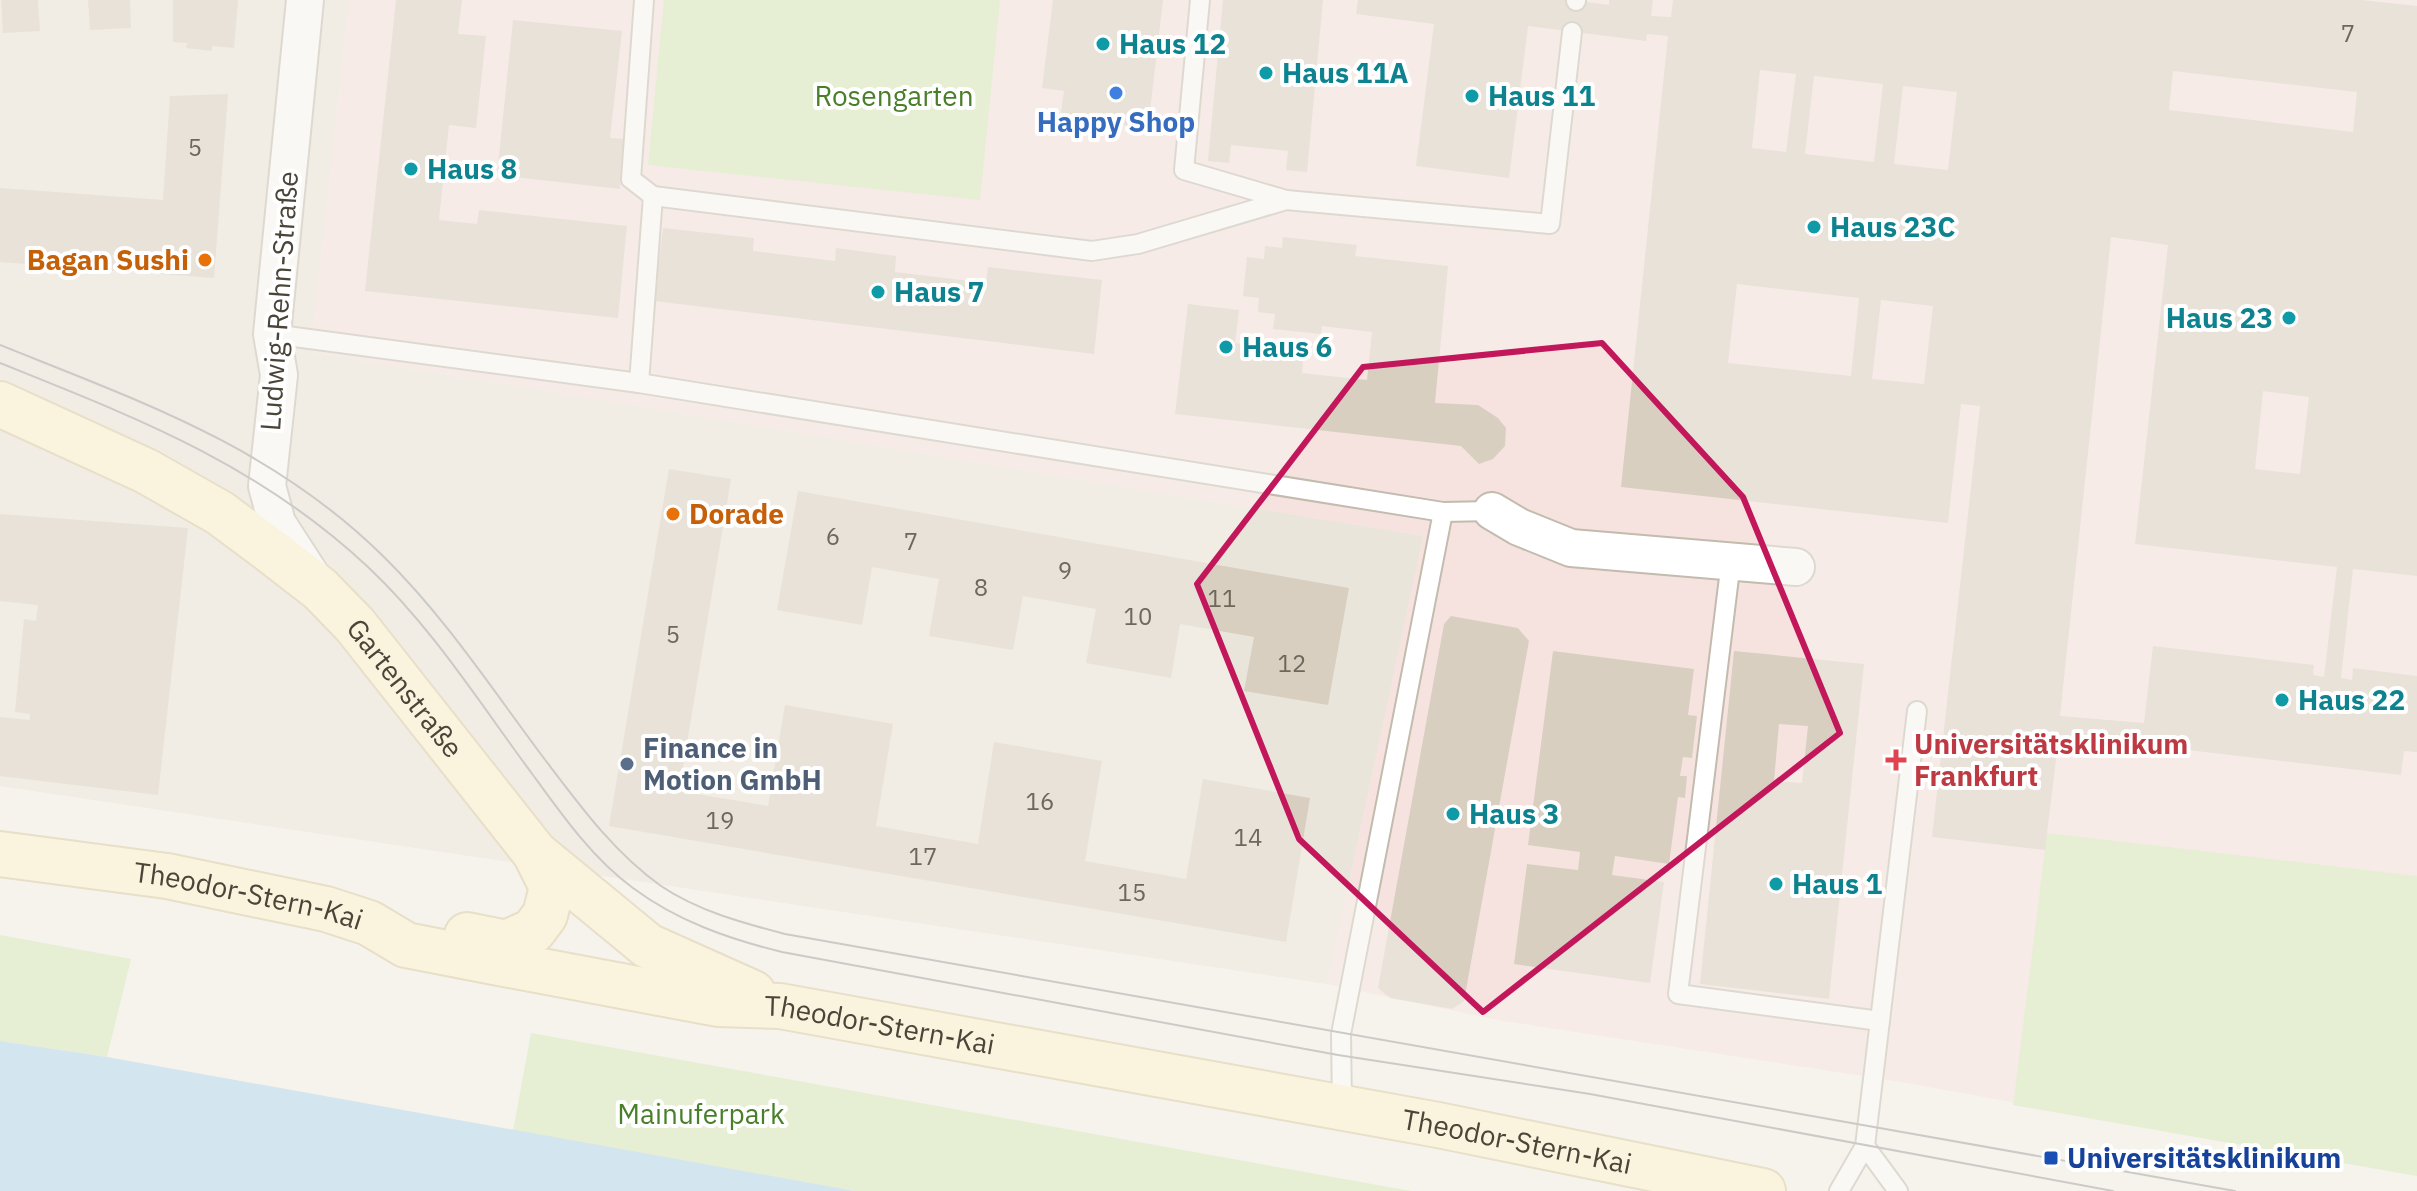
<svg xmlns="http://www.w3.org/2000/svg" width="2417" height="1191" viewBox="0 0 2417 1191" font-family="'IBM Plex Sans',sans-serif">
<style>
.residential{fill:#eae5da}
.medical{fill:#f6e3e0}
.green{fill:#d2eab5}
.water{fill:#a9d4f2}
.building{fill:#d8cfc1;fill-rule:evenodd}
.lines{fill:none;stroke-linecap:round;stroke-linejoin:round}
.lane-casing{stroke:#c2bbae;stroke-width:22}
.street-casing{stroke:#c2bbae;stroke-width:40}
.secondary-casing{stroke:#d6c79b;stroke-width:48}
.lane{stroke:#fff;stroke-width:18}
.street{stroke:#fff;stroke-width:36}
.secondary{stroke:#fff3cd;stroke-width:44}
.tram{stroke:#9a9a9a;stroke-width:2}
.marked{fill:none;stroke:#c2185b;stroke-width:6;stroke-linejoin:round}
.culture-dot{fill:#0f9aa8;stroke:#fff;stroke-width:3}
.shop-dot{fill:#3f7fe0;stroke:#fff;stroke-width:3}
.food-dot{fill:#e8710a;stroke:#fff;stroke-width:3}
.health-dot{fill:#e0444e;stroke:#fff;stroke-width:3}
.service-dot{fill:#5c6f8a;stroke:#fff;stroke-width:3}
.transit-dot{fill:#1a4fb4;stroke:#fff;stroke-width:3}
.labels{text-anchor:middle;stroke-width:8;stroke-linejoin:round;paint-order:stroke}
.number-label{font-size:24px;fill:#6e675b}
.culture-label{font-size:28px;font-weight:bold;fill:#0d838f;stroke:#fff;text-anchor:start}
.park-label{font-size:28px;fill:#4a7f2a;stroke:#fff}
.shop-label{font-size:28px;font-weight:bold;fill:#366cbe;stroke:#fff}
.food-label{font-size:28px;font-weight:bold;fill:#c56008;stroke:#fff;text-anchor:end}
.street-label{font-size:28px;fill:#4b4439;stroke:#fff}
.health-label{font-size:28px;font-weight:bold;fill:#be3a42;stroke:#fff;text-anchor:start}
.service-label{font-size:28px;font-weight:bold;fill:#4e5e75;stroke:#fff;text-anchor:start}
.transit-label{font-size:28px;font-weight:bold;fill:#164399;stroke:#fff;text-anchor:start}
</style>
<rect width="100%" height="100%" fill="#f6f3ec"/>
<polygon class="residential" points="0,0 349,0 311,352 1424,536 1327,984 0,786"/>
<polygon class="medical" points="349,0 2417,0 2417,1176 1895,1081 1497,1020 1327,984 1423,536 310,352"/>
<g class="green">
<polygon points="664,0 1000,0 980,200 648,165"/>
<polygon points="2047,833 2417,876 2417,1176 2013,1105"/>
<polygon points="0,935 131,959 107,1057 0,1041"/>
<polygon points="531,1033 1411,1191 855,1191 513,1131"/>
</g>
<polygon class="water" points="0,1041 107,1057 855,1191 0,1191"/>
<g class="building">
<polygon points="1,0 38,0 40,31 3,33"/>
<polygon points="88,0 130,0 131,28 90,30"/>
<polygon points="173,0 238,0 234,48 212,46 212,51 186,48 187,43 173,42"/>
<polygon points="396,0 462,0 458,34 486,36 476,128 449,125 439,220 477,224 479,210 627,226 618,318 365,291"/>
<polygon points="1053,0 1163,0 1148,128 1060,118 1064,91 1042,88"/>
<polygon points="1223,0 1323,0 1307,172 1286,170 1288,151 1231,145 1229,163 1208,161"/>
<path d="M1358,0H1571L1609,5V0H1653L1651,16L1671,17L1673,0H2362L2417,6V576L2353,569L2341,678L2352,680L2353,668L2417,676V752L2404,751L2401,775L2059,735L2045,850L1932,837L1980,406L1961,404L1948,523L1621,487L1668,36L1647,34L1646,41L1528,26L1509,178L1416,166L1434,24L1356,14ZM1760,70L1796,74L1786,152L1752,148ZM2173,71L2357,92L2353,132L2169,110ZM1814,76L1883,84L1874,162L1805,154ZM1903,86L1957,92L1948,170L1894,164ZM2111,237L2168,245L2135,544L2337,567L2324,677L2313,675L2314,665L2153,646L2144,723L2060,716ZM1737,284L1859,298L1851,376L1728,363ZM1881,300L1933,306L1924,384L1872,379ZM2263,391L2309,397L2300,474L2255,469Z"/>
<polygon points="513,20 622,31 610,138 626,139 620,189 497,175"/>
<polygon points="228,94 214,278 0,262 0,188 163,200 170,96"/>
<polygon points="663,228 754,238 753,251 835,261 836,248 896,256 895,272 986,283 988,267 1102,280 1094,354 654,301"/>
<polygon points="1283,237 1357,245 1355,256 1448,266 1435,403 1478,405 1498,418 1506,428 1505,446 1493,459 1479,464 1461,446 1175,414 1188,304 1239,310 1235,343 1304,350 1302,373 1367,380 1372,332 1322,326 1321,334 1273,329 1275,314 1258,312 1259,298 1243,296 1247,257 1264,259 1265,246 1282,248"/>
<polygon points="669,469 731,479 679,791 768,806 785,705 893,724 876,826 978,844 994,742 1102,761 1085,861 1186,879 1203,779 1310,798 1286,942 609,826"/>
<polygon points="798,491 1349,588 1328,705 1244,691 1254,637 1180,624 1171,678 1086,663 1096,609 1023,596 1013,650 929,636 939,579 872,567 862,625 777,610"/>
<polygon points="0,514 188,528 158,795 0,776 0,717 30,720 30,714 15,712 24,619 36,621 38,605 0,601"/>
<polygon points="1451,616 1518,628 1529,641 1464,1001 1452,1009 1390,998 1378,988 1444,624"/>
<polygon points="1553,651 1694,669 1688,715 1697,716 1692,758 1683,757 1680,776 1687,776 1685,798 1678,797 1669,864 1615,856 1612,875 1664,882 1650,983 1514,964 1527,864 1578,870 1580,852 1528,845"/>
<path d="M1734,651L1864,664L1829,999L1700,984ZM1779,724L1808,726L1802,783L1774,781Z"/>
</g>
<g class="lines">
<defs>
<g id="lane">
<polyline points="644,0 631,179 653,196"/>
<polyline points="1200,0 1184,170 1286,200"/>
<polyline points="1576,1 1576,0"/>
<polyline points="272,334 639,383 1443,512 1492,511"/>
<polyline points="639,383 653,196 1092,251 1138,244 1286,200 1550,224 1572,32"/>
<polyline points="1731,561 1678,994 1880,1021"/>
<polyline points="1342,1108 1341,1034 1443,512"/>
<polyline points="1865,1146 1898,1191"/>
<polyline points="1839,1191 1865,1146 1917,711"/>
</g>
<g id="street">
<polyline points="305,0 272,334 279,375 267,486 277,523 310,574"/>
<polyline points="1492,511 1519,527 1571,548 1796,567"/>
</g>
<g id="secondary">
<path id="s1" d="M0,404L146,471L220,513L271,551L320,589L355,625L535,853L648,946L753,993"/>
<path id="s2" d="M0,854L167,876L326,909L369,923L406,945L483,960L718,1004L780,1006L1438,1125L1763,1191"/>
<polyline points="467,935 506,943 533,931 545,915 552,887 535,853"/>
</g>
</defs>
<use href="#lane" class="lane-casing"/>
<use href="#street" class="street-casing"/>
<use href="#secondary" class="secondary-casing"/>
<use href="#lane" class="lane"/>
<use href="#street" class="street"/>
<use href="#secondary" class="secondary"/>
<g class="tram">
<path d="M0,345C142,402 273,447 384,557C445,617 492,689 543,757C578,803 613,852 661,886C698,911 743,923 785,934L2235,1191"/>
<path d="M0,363C137,418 258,464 368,567C432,627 481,705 533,775C562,815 593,859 633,888C677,921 729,939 782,952L1338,1055L1590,1094L2113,1191"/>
</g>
</g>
<path d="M0 0H2417V1191H0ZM1602,343L1743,497L1840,733L1483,1012L1299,839L1197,584L1363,367Z" fill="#f6f3ec" fill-opacity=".55" fill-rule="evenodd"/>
<path class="marked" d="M1602,343L1743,497L1840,733L1483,1012L1299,839L1197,584L1363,367Z"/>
<g class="culture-dot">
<circle cx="1103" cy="44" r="8"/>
<circle cx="1266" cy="73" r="8"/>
<circle cx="1472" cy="96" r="8"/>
<circle cx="411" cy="169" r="8"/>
<circle cx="1814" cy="227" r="8"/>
<circle cx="878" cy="292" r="8"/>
<circle cx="2289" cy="318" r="8"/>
<circle cx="1226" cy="347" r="8"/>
<circle cx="2282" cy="700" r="8"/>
<circle cx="1453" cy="814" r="8"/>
<circle cx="1776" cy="884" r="8"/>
</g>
<circle class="shop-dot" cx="1116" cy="93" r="8"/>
<g class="food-dot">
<circle cx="205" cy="260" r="8"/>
<circle cx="673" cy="514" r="8"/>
</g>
<path class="health-dot" d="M1892 748h8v8h8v8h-8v8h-8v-8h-8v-8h8z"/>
<circle class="service-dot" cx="627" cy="764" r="8"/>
<rect class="transit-dot" x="2043" y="1150" width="16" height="16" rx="4"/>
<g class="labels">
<g class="number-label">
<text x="2348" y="42">7</text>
<text x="195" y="156">5</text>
<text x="833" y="545">6</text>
<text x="911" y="550">7</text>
<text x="1065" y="579">9</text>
<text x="981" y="596">8</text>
<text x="1222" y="607">11</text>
<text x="1138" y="625">10</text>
<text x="673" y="643">5</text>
<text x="1292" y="672">12</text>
<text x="1040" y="810">16</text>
<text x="720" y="829">19</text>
<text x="1248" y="846">14</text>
<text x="923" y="865">17</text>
<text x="1132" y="901">15</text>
</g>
<g class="culture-label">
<text x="1119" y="54">Haus 12</text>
<text x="1282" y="83">Haus 11A</text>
<text x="1488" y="106">Haus 11</text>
<text x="427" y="179">Haus 8</text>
<text x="1830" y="237">Haus 23C</text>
<text x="894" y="302">Haus 7</text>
<text x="2273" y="328" text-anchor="end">Haus 23</text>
<text x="1242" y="357">Haus 6</text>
<text x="2298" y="710">Haus 22</text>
<text x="1469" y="824">Haus 3</text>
<text x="1792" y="894">Haus 1</text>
</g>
<g class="park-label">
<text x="894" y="106">Rosengarten</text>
<text x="701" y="1124">Mainuferpark</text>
</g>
<g class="shop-label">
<text x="1116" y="132">Happy Shop</text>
</g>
<g class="food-label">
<text x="189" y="270">Bagan Sushi</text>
<text x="689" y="524" text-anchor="start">Dorade</text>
</g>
<g class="street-label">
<text transform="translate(279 301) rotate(-86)" y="10">Ludwig-Rehn-Straße</text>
<text dy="10" stroke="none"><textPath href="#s1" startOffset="502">Gartenstraße</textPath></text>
<text dy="10" stroke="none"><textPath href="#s2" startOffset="252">Theodor-Stern-Kai</textPath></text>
<text dy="10" stroke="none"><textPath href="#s2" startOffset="900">Theodor-Stern-Kai</textPath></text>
<text dy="10" stroke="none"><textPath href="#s2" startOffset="1548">Theodor-Stern-Kai</textPath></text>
</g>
<g class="health-label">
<text x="1914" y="754">Universitätsklinikum<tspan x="1914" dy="32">Frankfurt</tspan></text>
</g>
<g class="service-label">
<text x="643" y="758">Finance in<tspan x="643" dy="32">Motion GmbH</tspan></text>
</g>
<g class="transit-label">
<text x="2067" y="1168">Universitätsklinikum</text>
</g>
</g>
</svg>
